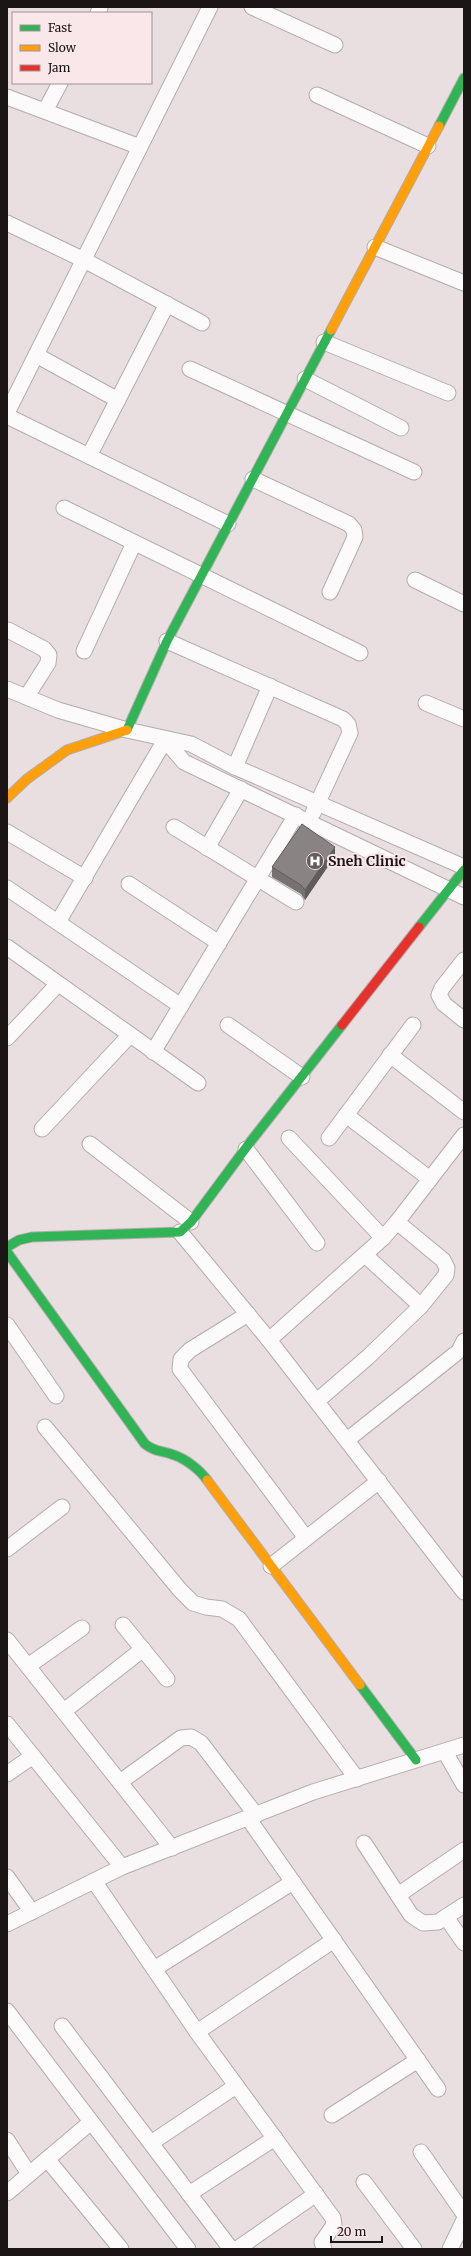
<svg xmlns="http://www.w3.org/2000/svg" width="471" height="2256" viewBox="0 0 471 2256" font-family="Merriweather,serif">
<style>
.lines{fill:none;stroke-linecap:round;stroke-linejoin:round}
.street-casing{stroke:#b4acad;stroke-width:17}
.fast-casing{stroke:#b4acad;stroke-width:11}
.slow-casing{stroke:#b4acad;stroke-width:11}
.jam-casing{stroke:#b4acad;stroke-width:11}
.street{stroke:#fcfafa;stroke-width:15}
.fast{stroke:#30b455;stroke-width:9}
.slow{stroke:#ff9f0a;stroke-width:9}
.jam{stroke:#e5322d;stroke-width:9}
.wall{fill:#777172}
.shaded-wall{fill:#615c5c}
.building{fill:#8a8384;stroke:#615c5c}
.labels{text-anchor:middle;stroke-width:4;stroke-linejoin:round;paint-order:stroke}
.poi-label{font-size:14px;font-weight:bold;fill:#1c1516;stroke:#fae7ea;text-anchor:start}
</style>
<rect width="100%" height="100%" fill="#e9dee0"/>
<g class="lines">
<defs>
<g id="street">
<polyline points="252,7 335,45"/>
<polyline points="98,13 100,8"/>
<polyline points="317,95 428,146"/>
<polyline points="7,97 140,147"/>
<polyline points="45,111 60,83"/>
<polyline points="7,223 84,260 202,323"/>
<polyline points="375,247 464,283"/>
<polyline points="324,342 448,393"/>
<polyline points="36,355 118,400"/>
<polyline points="190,369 414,472"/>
<polyline points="305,379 401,428"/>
<polyline points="7,413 210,7"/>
<polyline points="7,416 228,524"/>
<polyline points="89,456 167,304"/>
<polyline points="253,479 349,524 354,530 355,537 330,592"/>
<polyline points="64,508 360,653"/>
<polyline points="415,580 464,604"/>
<polyline points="8,630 44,649 49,655 48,663 27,696"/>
<polyline points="167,641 343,719 348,724 350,733 313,813"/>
<polyline points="84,651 134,543"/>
<polyline points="7,689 58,710 127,730 191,744 235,767 464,867"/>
<polyline points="426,703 464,719"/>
<polyline points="165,740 184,762 464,897"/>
<polyline points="235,767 270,686"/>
<polyline points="174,827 296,902"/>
<polyline points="7,832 85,878"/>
<polyline points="207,848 241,789"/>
<polyline points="129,884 219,943"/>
<polyline points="7,888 181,1006"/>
<polyline points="58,922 165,740"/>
<polyline points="7,947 198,1083"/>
<polyline points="464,960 442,988 439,995 444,1004 464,1020"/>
<polyline points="228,1025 302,1077"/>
<polyline points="7,1038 58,984"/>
<polyline points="153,1052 296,815"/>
<polyline points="390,1055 464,1112"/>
<polyline points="346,1115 430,1179"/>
<polyline points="42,1129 130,1035"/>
<polyline points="289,1138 383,1238"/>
<polyline points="329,1138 413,1025"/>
<polyline points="90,1144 191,1222"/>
<polyline points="246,1149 317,1243"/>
<polyline points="180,1232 269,1340 464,1592"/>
<polyline points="365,1255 421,1306"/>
<polyline points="248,1314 190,1350 181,1359 180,1369 306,1538"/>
<polyline points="7,1325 56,1396"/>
<polyline points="269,1340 383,1238 397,1222 464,1135"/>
<polyline points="317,1401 368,1357 421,1306 446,1275 447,1268 443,1260 397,1222"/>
<polyline points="45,1427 180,1590 193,1603 206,1607 222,1609 239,1619 357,1779"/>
<polyline points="347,1440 459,1351 464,1341"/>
<polyline points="7,1549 62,1507"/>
<polyline points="271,1566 379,1481"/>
<polyline points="123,1625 167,1679"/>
<polyline points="7,1640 172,1848"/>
<polyline points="28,1666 82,1628"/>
<polyline points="64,1711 143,1649"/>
<polyline points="7,1724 122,1867"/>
<polyline points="445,1752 464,1785"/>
<polyline points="7,1774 33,1756"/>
<polyline points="120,1782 181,1738 191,1737 201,1743 256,1815"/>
<polyline points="248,1818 438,2089"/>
<polyline points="364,1843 411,1915 423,1923 438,1922 464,1905"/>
<polyline points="7,1877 32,1912"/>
<polyline points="94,1881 197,2032 333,2218 334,2225 322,2242 324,2249"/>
<polyline points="398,1895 464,1850"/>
<polyline points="446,1917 464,1943"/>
<polyline points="7,1924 122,1867 313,1792 464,1745"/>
<polyline points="154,1969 293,1882"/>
<polyline points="7,2011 188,2249"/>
<polyline points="62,2026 231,2249"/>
<polyline points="197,2032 334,1940"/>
<polyline points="332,2115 418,2060"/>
<polyline points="7,2140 29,2174"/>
<polyline points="151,2143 236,2086"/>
<polyline points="421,2152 464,2214"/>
<polyline points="47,2159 121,2249"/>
<polyline points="364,2182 414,2249"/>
<polyline points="7,2193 91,2122"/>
<polyline points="189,2194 275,2138"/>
<polyline points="237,2249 316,2194"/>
<polyline points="450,2249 464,2220"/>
</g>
<g id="fast">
<polyline points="439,126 464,78"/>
<polyline points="127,730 167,641 331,330"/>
<polyline points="419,927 464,870"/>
<polyline points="7,1247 19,1240 32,1237 180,1232 191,1222 251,1141 342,1025"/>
<path d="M7,1252L145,1444C156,1453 162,1450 174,1455C186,1459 200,1470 207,1480"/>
<polyline points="360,1685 416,1760"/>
</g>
<g id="slow">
<polyline points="331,330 439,126"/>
<polyline points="7,798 27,779 67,750 127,730"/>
<polyline points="207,1480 360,1685"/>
</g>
<polyline id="jam" points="342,1025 419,927"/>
</defs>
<use href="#street" class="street-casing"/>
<use href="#fast" class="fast-casing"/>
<use href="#slow" class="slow-casing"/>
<use href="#jam" class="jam-casing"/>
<use href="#street" class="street"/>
<use href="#fast" class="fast"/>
<use href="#slow" class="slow"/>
<use href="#jam" class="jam"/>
</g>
<polygon class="wall" points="335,856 305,900 301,894 272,877 272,867"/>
<polygon class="shaded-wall" points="335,847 335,856 305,900 305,890"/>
<polygon class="building" points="302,824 335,847 305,890 301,885 272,867"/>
<defs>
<symbol id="hospital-disc" viewBox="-11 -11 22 22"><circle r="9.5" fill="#645b5d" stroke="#fae7ea"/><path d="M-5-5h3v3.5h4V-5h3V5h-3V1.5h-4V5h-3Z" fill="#fff"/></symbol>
</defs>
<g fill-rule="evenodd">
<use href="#hospital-disc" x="305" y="851" width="20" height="20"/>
</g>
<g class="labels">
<g class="poi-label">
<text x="328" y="866">Sneh Clinic</text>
</g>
</g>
<rect width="471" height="2256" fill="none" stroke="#1c1516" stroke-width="16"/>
<rect x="12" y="12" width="140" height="72" fill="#fae7ea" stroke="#a19395"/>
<rect x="20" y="25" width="20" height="6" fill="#30b455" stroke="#a19395"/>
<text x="48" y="32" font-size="12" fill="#1c1516">Fast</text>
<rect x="20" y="45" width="20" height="6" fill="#ff9f0a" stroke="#a19395"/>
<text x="48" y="52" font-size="12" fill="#1c1516">Slow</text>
<rect x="20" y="65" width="20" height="6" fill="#e5322d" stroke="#a19395"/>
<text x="48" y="72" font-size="12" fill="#1c1516">Jam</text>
<path d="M331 2236v6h51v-6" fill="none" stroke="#1c1516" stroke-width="2"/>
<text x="337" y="2236" font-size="12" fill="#1c1516" stroke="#fae7ea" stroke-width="3" paint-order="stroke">20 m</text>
</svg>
